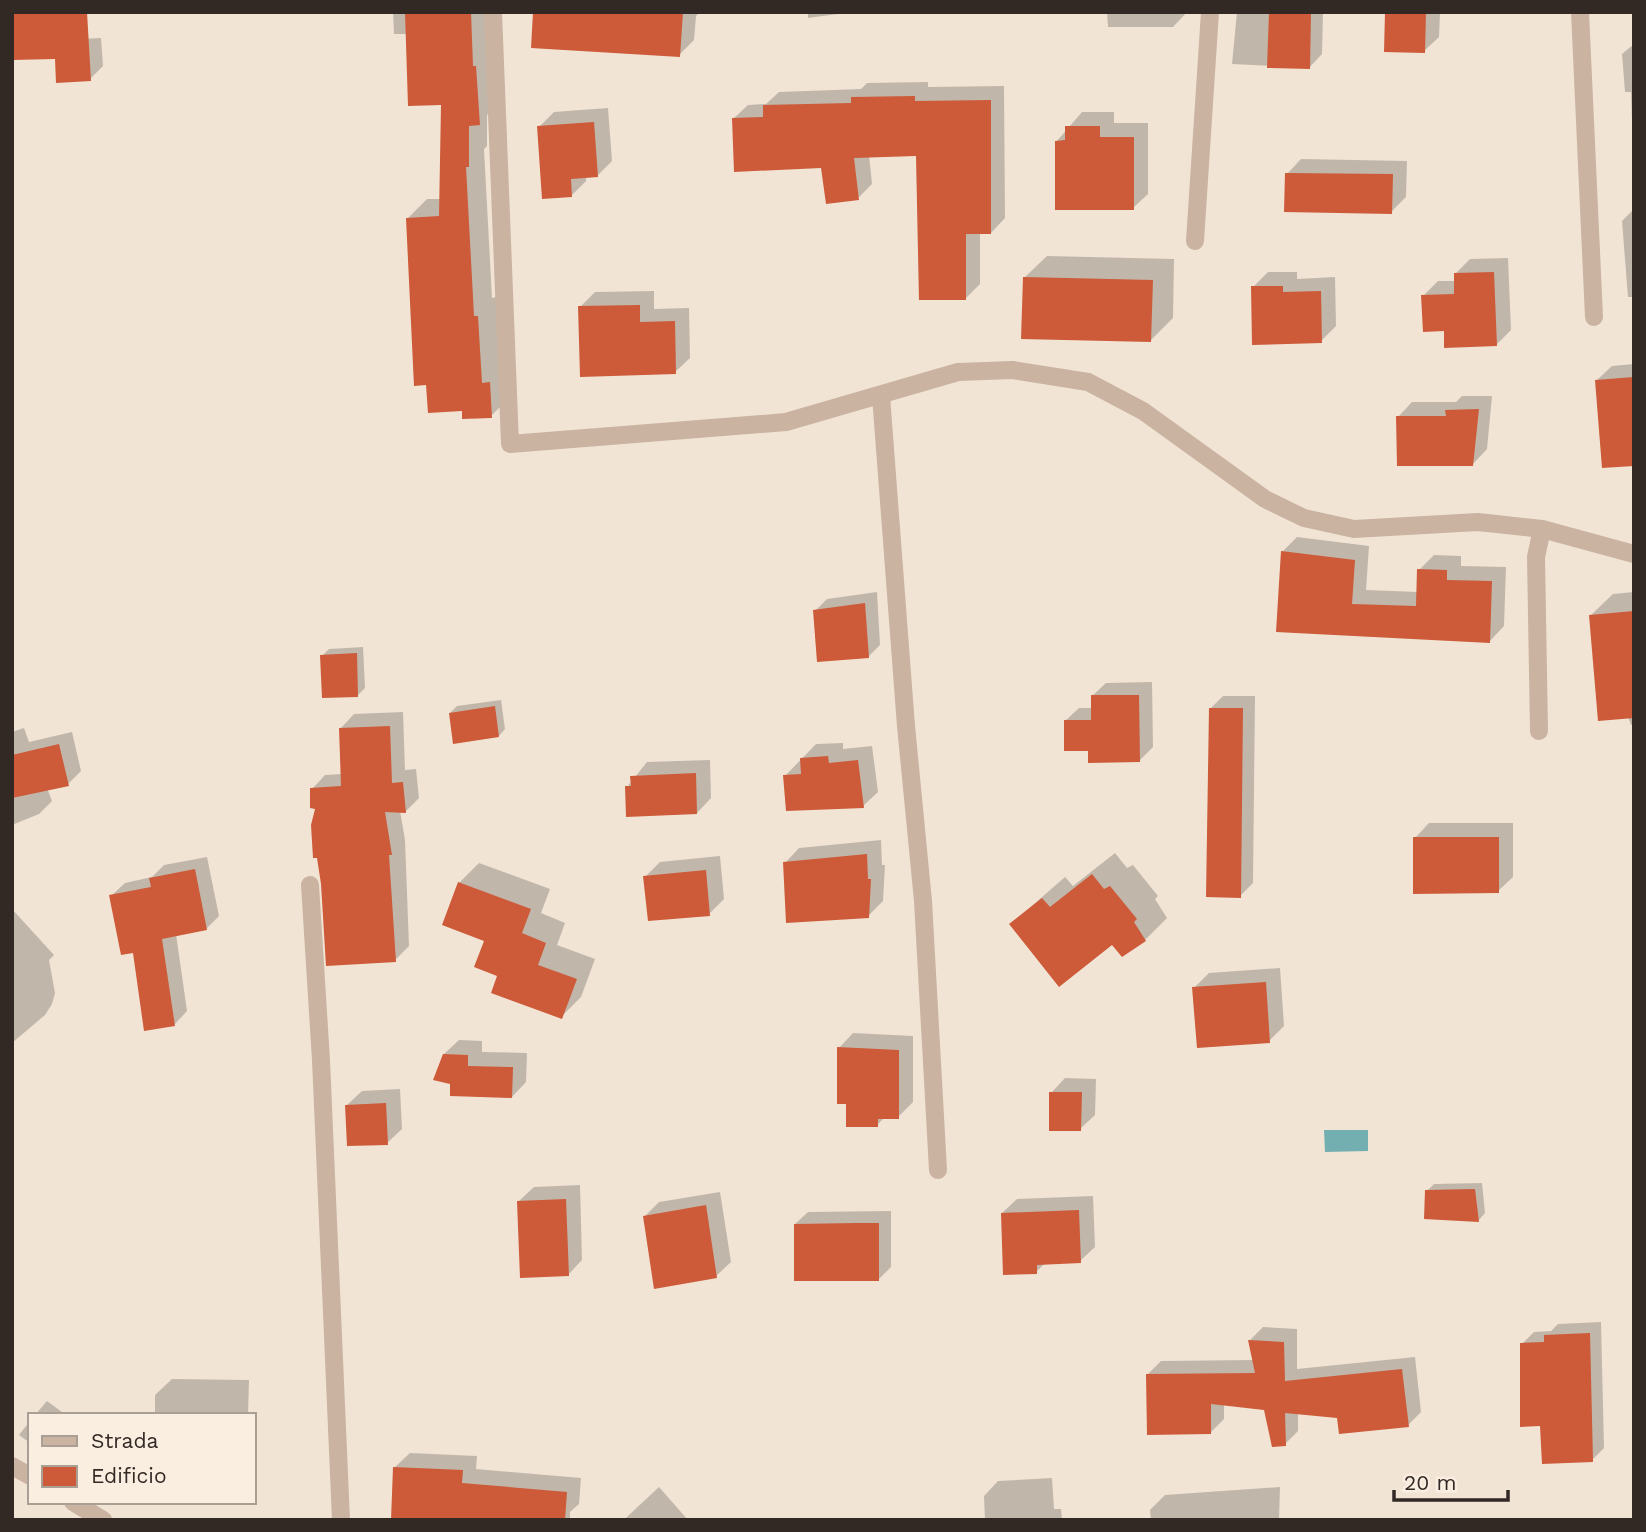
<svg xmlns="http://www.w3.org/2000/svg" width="1646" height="1532" viewBox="0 0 1646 1532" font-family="'Work Sans',sans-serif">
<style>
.water{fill:#73aeb0}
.shadow{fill:#0003}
.building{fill:#cd5a38}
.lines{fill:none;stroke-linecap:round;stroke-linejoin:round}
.street{stroke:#cab3a1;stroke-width:18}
</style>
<rect width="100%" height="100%" fill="#f2e4d5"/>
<polygon class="water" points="1368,1130 1368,1151 1325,1152 1324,1130"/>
<g class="shadow">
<polygon points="393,12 490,12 498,104 487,115 487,146 484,149 492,298 497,297 510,397 491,416 408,218 427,199 441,199 443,103 407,34 394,34"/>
<polygon points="535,12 700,12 696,16 694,40 679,55"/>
<polygon points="808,12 853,12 808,18"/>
<polygon points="1107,12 1187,12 1173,27 1108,27"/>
<polygon points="1237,12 1323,12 1322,54 1309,68 1232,64"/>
<polygon points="1387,12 1440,12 1439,37 1424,51"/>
<polygon points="101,38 103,66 90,79 56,57 80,39"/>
<polygon points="1634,44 1634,120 1632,120 1631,92 1625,92 1622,54"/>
<polygon points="928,82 928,87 1004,86 1005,218 991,233 980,233 980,284 965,299 918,154 869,155 872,184 858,198 823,167 733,119 748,105 766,104 779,92 861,89 867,83"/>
<polygon points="608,108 612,161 597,176 586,177 586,181 572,195 539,127 554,112"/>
<polygon points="1082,112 1114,112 1114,123 1148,123 1148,194 1133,208 1057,141"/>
<polygon points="1301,159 1407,161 1406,197 1391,212 1287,174"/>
<polygon points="1634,209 1634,297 1628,297 1622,221"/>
<polygon points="1047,256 1174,259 1173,318 1151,340 1025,277"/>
<polygon points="1508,258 1511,330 1497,344 1445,329 1423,296 1438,281 1456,281 1455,274 1470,259"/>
<polygon points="1268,272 1297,272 1297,279 1335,277 1336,326 1321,341 1253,287"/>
<polygon points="654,291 654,309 689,308 690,358 675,372 580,307 595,292"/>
<polygon points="1634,364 1634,464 1597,380 1612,366"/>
<polygon points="1462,396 1492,396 1487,449 1473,464 1398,417 1412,402 1456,402"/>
<polygon points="1297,537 1369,546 1366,590 1418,592 1419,570 1434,555 1461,556 1461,566 1506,567 1504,626 1490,641 1278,630 1282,552"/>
<polygon points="877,592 880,645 868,657 815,611 827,599"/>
<polygon points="1634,592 1634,724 1631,725 1591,615 1613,594"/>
<polygon points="363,647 365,688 358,695 322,656 329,649"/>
<polygon points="1152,682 1153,747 1140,760 1090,749 1065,721 1079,708 1093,708 1092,696 1106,683"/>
<polygon points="1223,696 1255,696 1253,883 1240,896 1210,709"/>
<polygon points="501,700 505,729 499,736 450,713 457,706"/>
<polygon points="403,712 405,770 416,769 419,798 405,812 400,811 405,840 409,946 395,960 317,807 312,789 325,775 342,774 341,728 354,714"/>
<polygon points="24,728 29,742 72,732 81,771 68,784 47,788 52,801 39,814 12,825 12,732"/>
<polygon points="843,743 843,749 872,746 878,792 863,806 785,776 816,744"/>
<polygon points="710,760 711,798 697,813 627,787 647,762"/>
<polygon points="1429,823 1513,823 1513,877 1498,891 1415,838"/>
<polygon points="881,840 882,865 885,865 883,901 868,916 785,863 799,848"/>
<polygon points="1115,853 1127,868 1133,865 1158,896 1155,899 1167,918 1145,940 1112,943 1011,924 1065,877 1073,886"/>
<polygon points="720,856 724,899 709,914 645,877 660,862"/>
<polygon points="207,857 219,916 206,929 176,934 187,1011 174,1025 134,951 111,896 125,883 152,877 164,865"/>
<polygon points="479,863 550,889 541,913 565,923 557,945 595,959 581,997 561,1017 499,975 459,883"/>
<polygon points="12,909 54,955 49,960 55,993 52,1004 45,1015 12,1043"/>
<polygon points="1280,968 1284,1026 1269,1041 1194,988 1209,973"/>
<polygon points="853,1033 913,1036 913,1102 898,1117 885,1117 877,1125 839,1048"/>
<polygon points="459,1040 482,1041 482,1052 527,1053 526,1082 512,1097 452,1082 444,1054"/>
<polygon points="1065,1078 1096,1079 1095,1115 1080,1129 1051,1093"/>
<polygon points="400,1089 402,1129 387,1143 347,1105 362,1091"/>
<polygon points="1482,1183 1485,1213 1479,1220 1427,1191 1434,1184"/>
<polygon points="580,1185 582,1260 568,1275 519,1201 534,1187"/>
<polygon points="720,1192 731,1262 716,1276 645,1216 659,1202"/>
<polygon points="1093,1196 1095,1247 1080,1261 1046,1262 1036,1272 1002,1213 1017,1199"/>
<polygon points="891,1211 891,1267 878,1280 795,1224 808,1212"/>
<polygon points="1601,1322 1604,1448 1592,1460 1541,1424 1522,1344 1534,1332 1551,1331 1558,1324"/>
<polygon points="1263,1327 1297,1329 1297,1369 1415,1357 1421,1412 1408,1425 1298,1412 1298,1431 1285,1444 1265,1408 1224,1404 1224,1419 1211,1432 1148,1374 1161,1361 1254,1360 1250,1340"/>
<polygon points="172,1379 249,1380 248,1415 155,1415 155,1395"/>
<polygon points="47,1401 66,1415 35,1415"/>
<polygon points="30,1421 30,1443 19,1435"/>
<polygon points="410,1453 477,1456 476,1469 581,1478 579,1504 570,1512 570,1520 392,1520 395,1467"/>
<polygon points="1052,1478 1054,1509 1061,1509 1062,1520 985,1520 984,1496 998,1481"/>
<polygon points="659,1487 688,1520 624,1520 629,1515"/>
<polygon points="1280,1487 1279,1520 1151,1520 1150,1510 1165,1495"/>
</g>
<g class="building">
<polygon points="12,12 87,12 91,81 56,83 55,59 12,60"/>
<polygon points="405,12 471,12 473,66 476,66 480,125 469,126 469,167 466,167 474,316 478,316 482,383 490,382 492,418 462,419 462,411 428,413 426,385 414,386 406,218 439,216 441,105 408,106"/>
<polygon points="533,12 683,12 680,57 531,48"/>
<polygon points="1269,12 1311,12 1310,69 1267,68"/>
<polygon points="1385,12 1426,12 1425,53 1384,52"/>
<polygon points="915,96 915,101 991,100 991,234 966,234 966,300 919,300 916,156 854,158 859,200 826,204 821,168 734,172 732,118 763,117 763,105 851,103 851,97"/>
<polygon points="594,122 598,177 571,179 572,197 542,199 537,126"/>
<polygon points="1065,126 1100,126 1100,137 1134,137 1134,210 1055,210 1055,141 1065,140"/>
<polygon points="1285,173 1393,174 1392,214 1284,212"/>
<polygon points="1494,272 1497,346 1444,348 1444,331 1423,332 1421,295 1454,294 1454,273"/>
<polygon points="1023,277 1153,280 1151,342 1021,339"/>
<polygon points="1251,286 1283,286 1283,292 1321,291 1322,343 1252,345"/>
<polygon points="640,305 640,322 675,321 676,374 580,377 578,306"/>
<polygon points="1634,377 1634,466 1602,468 1595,380"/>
<polygon points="1479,409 1473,466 1397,466 1396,416 1446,416 1445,410"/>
<polygon points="1281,551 1355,560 1352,604 1416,606 1417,569 1447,570 1447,580 1492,581 1490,643 1276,632"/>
<polygon points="865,603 869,658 817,662 813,610"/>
<polygon points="1634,611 1634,718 1598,721 1589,615"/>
<polygon points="357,653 358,697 322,698 320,655"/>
<polygon points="1091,695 1139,695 1140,762 1088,763 1088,751 1064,751 1064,720 1091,720"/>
<polygon points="495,706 499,737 453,744 449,713"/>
<polygon points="1209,708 1243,708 1241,898 1206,897"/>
<polygon points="390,726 392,783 403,782 406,813 385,812 392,855 389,855 396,962 326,966 321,884 317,858 313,858 311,825 315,809 310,808 310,788 341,786 339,728"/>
<polygon points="59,744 69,786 12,798 12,755"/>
<polygon points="828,756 829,763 858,760 864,808 786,811 783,775 801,774 800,758"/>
<polygon points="696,773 697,814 626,817 625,786 631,786 630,776"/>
<polygon points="1413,837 1499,837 1499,893 1413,894"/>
<polygon points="867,854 868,879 871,879 869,918 786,923 783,862"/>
<polygon points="195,869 207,930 162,939 175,1026 144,1031 133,953 121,955 109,895 151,887 149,878"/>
<polygon points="706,870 710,916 648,921 643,876"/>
<polygon points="1092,874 1104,889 1110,886 1137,919 1134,922 1146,941 1122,957 1112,945 1059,987 1009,924 1042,898 1050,907"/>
<polygon points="458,882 531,909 522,933 546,943 538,965 577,979 562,1019 491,993 497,976 474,967 484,941 442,925"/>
<polygon points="1266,982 1270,1043 1197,1048 1192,987"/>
<polygon points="837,1047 899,1050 899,1119 878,1119 878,1127 846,1127 846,1104 837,1104"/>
<polygon points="443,1054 468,1055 468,1066 513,1067 512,1098 450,1096 450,1084 433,1080"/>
<polygon points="1049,1092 1082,1092 1081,1131 1049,1131"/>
<polygon points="386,1103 388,1145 347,1146 345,1105"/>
<polygon points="1475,1189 1479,1222 1424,1219 1425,1190"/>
<polygon points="566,1199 569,1276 520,1278 517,1201"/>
<polygon points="706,1205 717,1278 654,1289 643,1216"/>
<polygon points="1079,1210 1081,1263 1037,1265 1037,1274 1003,1275 1001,1213"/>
<polygon points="857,1223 879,1223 879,1281 794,1281 794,1224"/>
<polygon points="1590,1333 1593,1462 1542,1464 1540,1426 1520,1427 1520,1343 1544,1342 1544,1335"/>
<polygon points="1248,1340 1284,1342 1285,1381 1402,1369 1409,1427 1339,1434 1337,1418 1285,1413 1286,1446 1272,1447 1264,1410 1211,1404 1211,1434 1147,1435 1146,1374 1255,1373"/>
<polygon points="393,1467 463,1470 462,1483 567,1492 565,1520 391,1520"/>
</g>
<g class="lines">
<g class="street">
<polyline points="493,12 510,444 786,422 958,372 1012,370 1088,382 1143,411 1265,499 1304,518 1354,529 1478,522 1542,529 1634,554"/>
<polyline points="1580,12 1594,317"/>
<polyline points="1195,241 1210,12"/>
<polyline points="881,396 906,726 923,901 938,1170"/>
<polyline points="1539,731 1536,557 1542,529"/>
<polyline points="310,885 321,1060 341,1520"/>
<polyline points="12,1466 30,1476"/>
<polyline points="73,1502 103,1520"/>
</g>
</g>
<rect width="1646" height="1532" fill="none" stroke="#332924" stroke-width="28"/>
<rect x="28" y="1413" width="228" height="91" fill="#faeee1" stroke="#aa9f95" stroke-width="2"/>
<rect x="42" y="1436" width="35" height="10" fill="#cab3a1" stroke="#aa9f95" stroke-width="2"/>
<text x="91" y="1448" font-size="21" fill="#332924">Strada</text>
<rect x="42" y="1466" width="35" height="21" fill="#cd5a38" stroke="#aa9f95" stroke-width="2"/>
<text x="91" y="1483" font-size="21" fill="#332924">Edificio</text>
<path d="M1394 1490v10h114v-10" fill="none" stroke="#332924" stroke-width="3.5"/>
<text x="1404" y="1490" font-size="21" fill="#332924" stroke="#faeee1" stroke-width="5" paint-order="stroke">20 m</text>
</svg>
